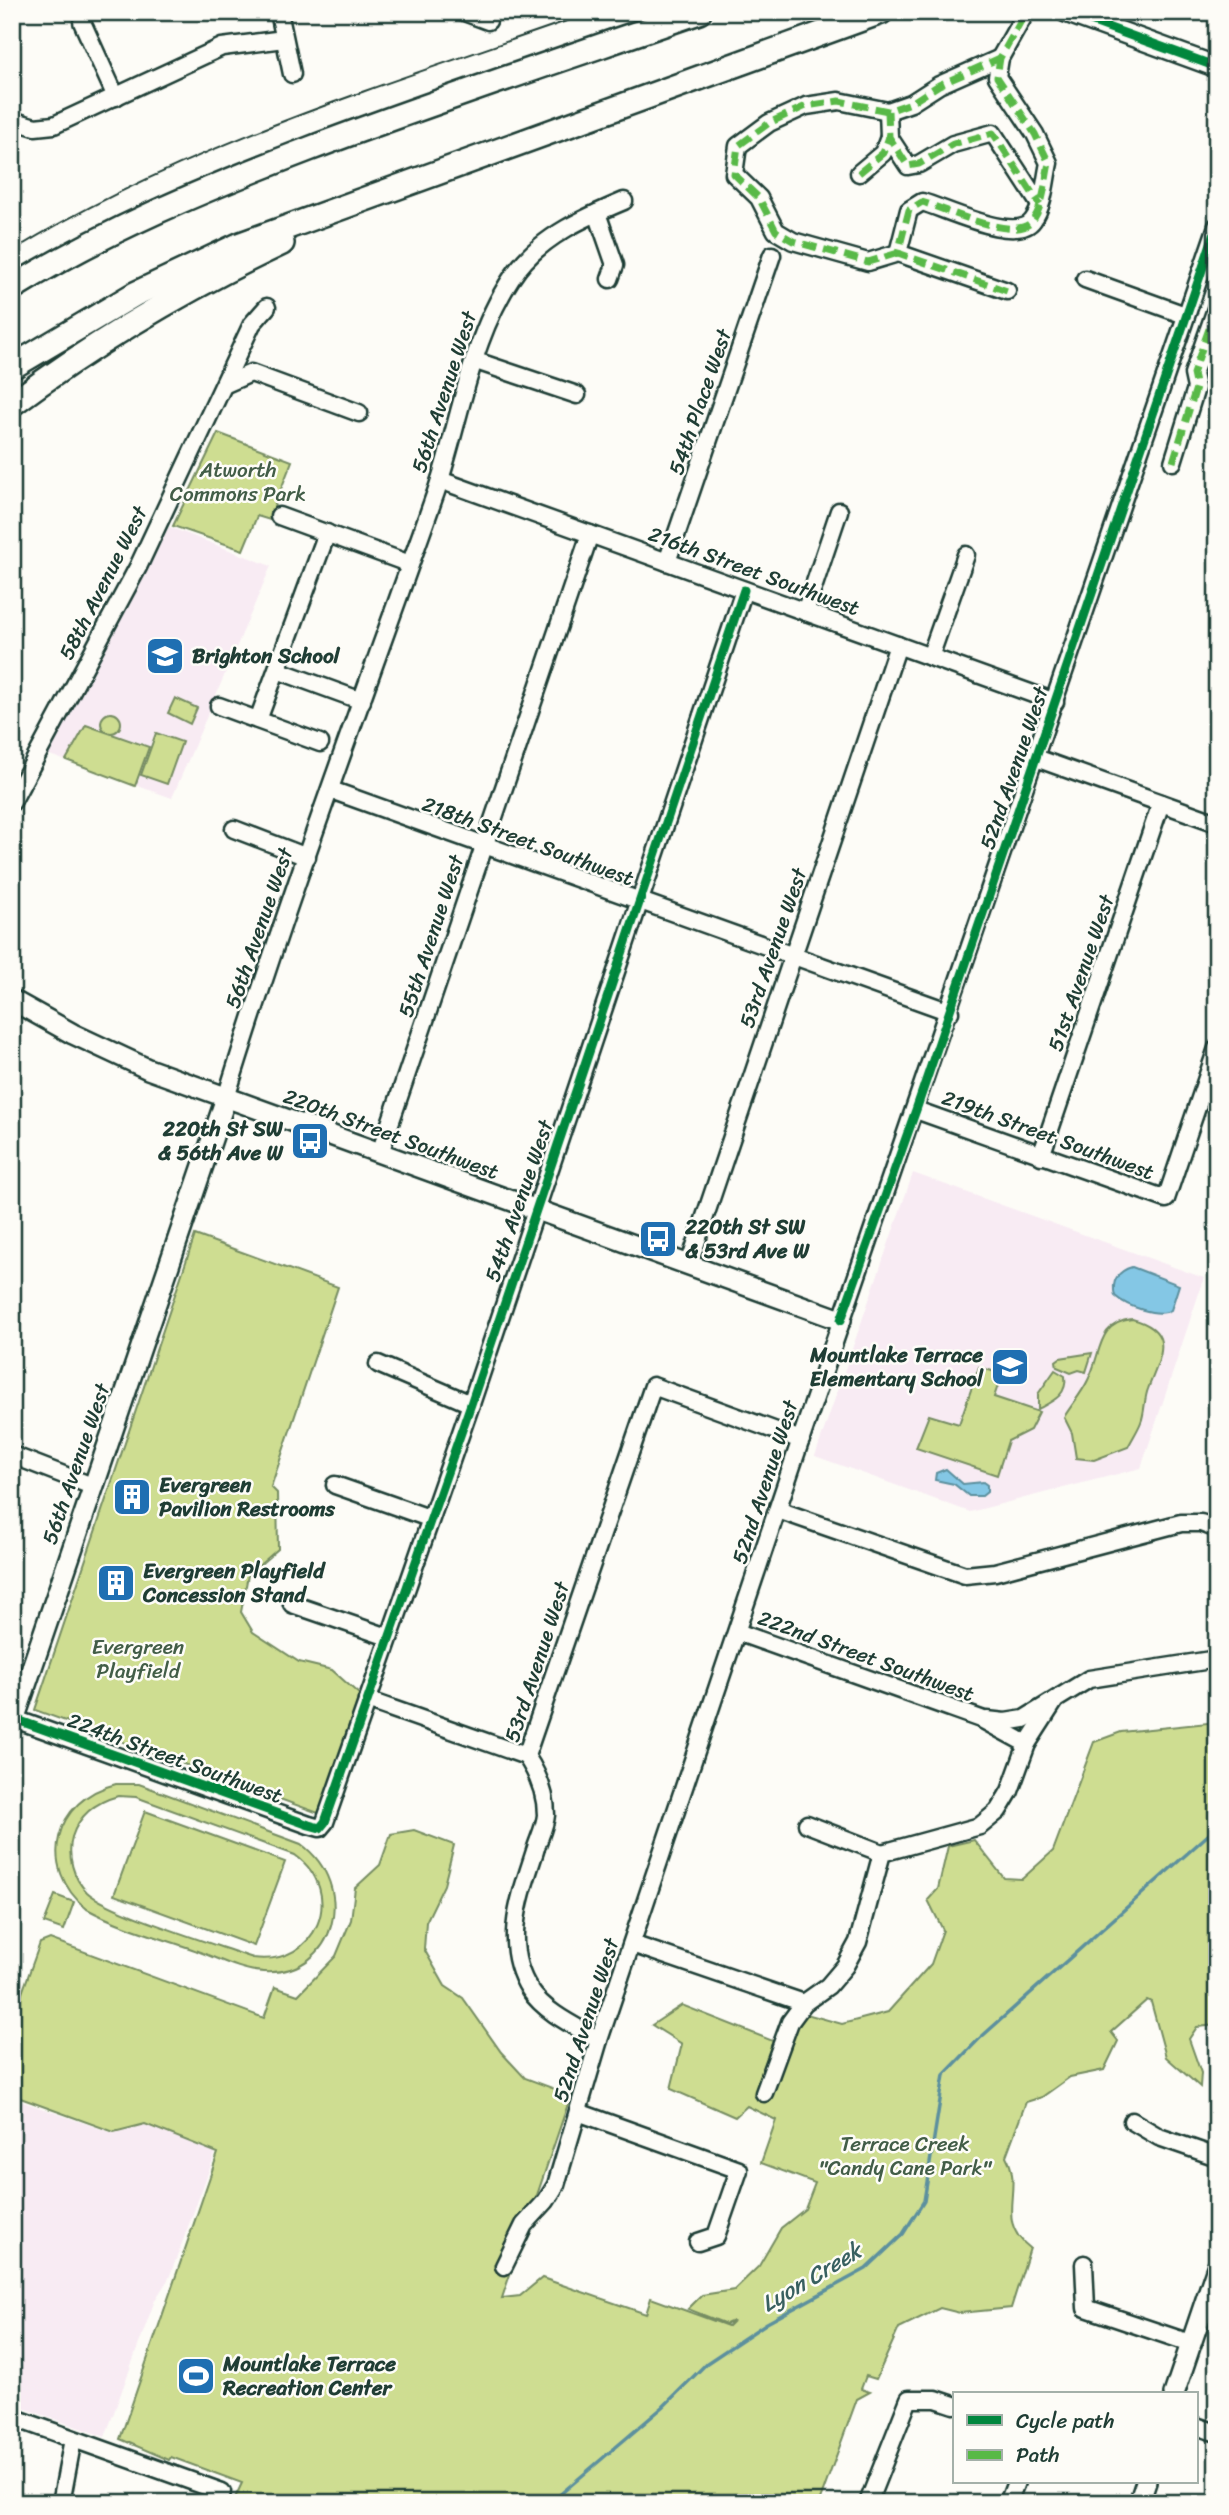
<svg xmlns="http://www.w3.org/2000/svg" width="1229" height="2515" viewBox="0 0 1229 2515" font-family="Sriracha,sans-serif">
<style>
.built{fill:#f8ebf3}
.green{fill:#cedd91;stroke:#768d62;stroke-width:2;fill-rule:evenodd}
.water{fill:#84c7e5;stroke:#5c909e;stroke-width:2}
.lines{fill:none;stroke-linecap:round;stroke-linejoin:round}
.stream{stroke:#5c909e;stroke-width:3.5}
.minor-casing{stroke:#1f3d34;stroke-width:21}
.major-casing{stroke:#1f3d34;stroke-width:24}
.highway-casing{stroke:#1f3d34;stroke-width:28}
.minor{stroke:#fdfcf7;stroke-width:16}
.major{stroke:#fdfcf7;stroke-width:19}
.highway{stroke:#fdfcf7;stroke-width:23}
.tram{stroke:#1f3d34;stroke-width:2}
.quiet{stroke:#58b947;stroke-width:7;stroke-dasharray:14 7;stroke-linecap:butt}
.cycleway-casing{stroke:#fdfcf7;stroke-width:13}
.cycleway{stroke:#00873e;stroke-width:9}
.labels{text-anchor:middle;stroke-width:5;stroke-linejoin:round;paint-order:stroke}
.street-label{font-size:21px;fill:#1f3d34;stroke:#fdfcf7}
.park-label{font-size:21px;fill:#425d47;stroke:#fdfcf7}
.poi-label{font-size:21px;font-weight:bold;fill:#1f3d34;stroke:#fdfcf7;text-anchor:start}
.water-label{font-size:23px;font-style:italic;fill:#386060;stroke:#fdfcf7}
</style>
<rect width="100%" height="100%" fill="#fdfcf7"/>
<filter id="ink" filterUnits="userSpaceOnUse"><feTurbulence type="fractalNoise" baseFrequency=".0143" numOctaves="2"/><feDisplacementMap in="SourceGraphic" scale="14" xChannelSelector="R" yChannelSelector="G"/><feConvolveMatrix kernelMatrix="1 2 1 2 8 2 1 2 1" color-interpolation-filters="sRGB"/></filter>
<g filter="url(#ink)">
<g class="built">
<polygon points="169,527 271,566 172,798 44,753"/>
<polygon points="913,1173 1204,1278 1141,1468 970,1512 815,1456"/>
<polygon points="12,2098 113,2133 145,2125 217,2149 169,2278 155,2300 105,2437 12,2404"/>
</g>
<g class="green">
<polygon points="218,433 292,461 274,507 273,521 257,516 243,550 173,526"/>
<polygon points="175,698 197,708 190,724 168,713"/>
<circle cx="111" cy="723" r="10"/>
<polygon points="86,725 149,747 135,786 66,760"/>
<polygon points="156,733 182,742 167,784 141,775"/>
<polygon points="195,1235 338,1287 271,1487 277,1493 278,1549 248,1575 241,1612 253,1632 299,1662 332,1670 360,1695 321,1814 35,1710"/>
<path d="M1132,1319C1178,1331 1159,1359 1148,1389C1144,1399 1145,1412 1141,1422C1138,1430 1132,1439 1128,1447L1094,1460L1076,1458L1072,1433L1064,1417C1072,1404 1082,1393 1088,1380C1102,1354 1096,1323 1132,1319Z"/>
<polygon points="1092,1353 1086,1372 1079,1370 1071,1373 1057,1367 1056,1361 1060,1358"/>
<polygon points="979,1367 1002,1374 994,1397 1039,1412 1030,1430 1008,1441 997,1475 916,1448 929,1415 959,1424"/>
<path d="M1055,1370L1065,1376C1068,1395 1053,1401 1038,1409V1394Z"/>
<path d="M1217,1722V2025L1197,2027L1189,2039L1201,2073L1200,2087L1166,2057L1151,2002L1147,2000L1111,2032L1118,2041L1104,2070L1070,2077L1042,2097L1026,2102L1006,2156C1025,2190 993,2219 1030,2248L1011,2308L960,2313L940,2308L899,2328L876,2379L866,2376L861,2389L870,2392L857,2399L819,2503H734L715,2496L709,2503H236L235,2498L242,2483L171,2457L169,2460L120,2439L218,2153L145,2124L114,2132L12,2095V2021L40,1943L50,1939L264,2018L275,1987L298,1995L336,1956L351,1920L355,1888L380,1865L391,1834L414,1830L454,1845L444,1885L426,1922L424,1949L445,1986L463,1998L501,2052L525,2078L571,2095L502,2298L520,2296L542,2278L646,2314L651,2298L728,2326L733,2321L726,2324L688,2309L702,2295L734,2290L759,2266L781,2228L805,2209L815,2183L761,2163L776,2120L747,2106L735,2117L671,2089L682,2044L652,2025L682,2005L773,2041L754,2095L765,2098L797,2018L803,2013L842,2024L888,2012L931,1964L943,1930L928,1900L938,1889L948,1846L974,1840L1004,1878L1022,1879L1053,1851L1094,1742L1121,1732Z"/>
<path d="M116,1784H139L301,1844C358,1886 337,1976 264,1972C240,1971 215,1957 192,1949C158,1937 120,1927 87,1909C36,1868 54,1799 116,1784ZM118,1796L136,1797L295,1855C347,1893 317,1967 253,1958C220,1946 108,1912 87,1892C73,1878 67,1856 72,1837C79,1815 96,1802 118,1796Z"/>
<polygon points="145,1811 285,1862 254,1946 114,1895"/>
<polygon points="55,1895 74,1902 64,1930 44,1923"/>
</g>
<g class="water">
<path d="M1132,1267L1179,1285L1171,1310C1158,1318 1126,1306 1115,1296C1111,1281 1118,1271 1132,1267Z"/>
<polygon points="946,1469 963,1484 983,1482 987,1485 987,1492 982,1496 969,1496 954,1484 935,1480 936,1473"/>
</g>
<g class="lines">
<polyline class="stream" points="550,2503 663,2407 707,2363 767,2323 866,2269 903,2234 924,2201 944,2075 979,2039 1217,1827"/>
<defs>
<g id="minor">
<polyline points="279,12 292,74"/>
<polyline points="464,12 488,21"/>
<polyline points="82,22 116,97"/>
<polyline points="888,111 889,137 908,166 919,164 953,144 993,133 1040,205"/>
<polyline points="12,120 35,127 54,125 222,47 284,39"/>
<polyline points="859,173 883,153 889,137"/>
<polyline points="597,213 615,265 610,279"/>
<polyline points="898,253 868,262 793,241 776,231 759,198 734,174 738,146 769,123 806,106 839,101 888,111 911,103 939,85 1000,58"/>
<polyline points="1085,279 1185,315"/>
<path d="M1007,291L898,253L909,210L922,202C947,209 1017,244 1033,220C1044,205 1045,181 1049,163L1035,134L997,77L1000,58L1026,12"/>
<polyline points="476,361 577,395"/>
<polyline points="226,384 251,373 359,413"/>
<polyline points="1173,462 1196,388 1193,374 1217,306"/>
<polyline points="440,480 1055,702"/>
<polyline points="279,516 410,564"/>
<polyline points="667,562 772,255"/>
<polyline points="805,612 839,511"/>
<polyline points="930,657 966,555"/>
<polyline points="277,670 362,701"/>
<polyline points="219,706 320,743"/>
<polyline points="258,720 327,533"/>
<polyline points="1036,758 1217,823"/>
<polyline points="331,790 950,1012"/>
<polyline points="12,802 138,567 252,324 267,307"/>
<polyline points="234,829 307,857"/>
<path d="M226,1098C289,894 365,693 436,492C461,419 471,332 518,269C544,235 586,217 624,201"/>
<polyline points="916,1110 1166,1199 1217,1048"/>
<polyline points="380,1153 590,534"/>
<polyline points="1041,1156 1161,803"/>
<polyline points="689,1264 898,645"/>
<polyline points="378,1364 471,1404"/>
<polyline points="12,1455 92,1486"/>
<polyline points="335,1485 429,1518"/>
<polyline points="778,1510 965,1575 995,1572 1181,1523 1201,1523 1217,1529"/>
<polyline points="292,1604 388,1637"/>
<polyline points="737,1632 981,1719 1027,1744"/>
<polyline points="367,1700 526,1756"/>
<polyline points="12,1718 309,1825 320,1828 325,1822 471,1404 744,590"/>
<polyline points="987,1720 1005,1722 1024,1719 1089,1679 1217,1659"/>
<polyline points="807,1824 882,1853"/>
<polyline points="632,1944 804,2003"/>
<path d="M599,2040C577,2027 545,2013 530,1990C501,1945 520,1897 535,1851C538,1840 545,1827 546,1815C546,1792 538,1774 526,1756L653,1386L801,1440"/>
<polyline points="764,2093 790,2022 804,2003 828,1986 845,1966 858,1942 882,1853 980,1826 998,1811 1010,1791 1027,1744 1054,1702"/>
<polyline points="578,2112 739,2170 716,2236 698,2242"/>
<polyline points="1132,2121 1159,2137 1217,2157"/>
<polyline points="1084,2264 1086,2308 1190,2343"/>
<polyline points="504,2266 524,2225 546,2201 556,2185 599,2040 804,1430 1217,226"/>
<polyline points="12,2417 222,2492 219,2503"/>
<polyline points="1196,2426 1217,2433"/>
<polyline points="869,2500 909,2399 936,2399 954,2405"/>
<polyline points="61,2503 73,2439"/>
<polyline points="1008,2503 1016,2482"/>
</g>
<g id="major">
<polyline points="1066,12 1217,67"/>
<polyline points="12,1000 73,1034 148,1069 841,1320"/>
<polyline points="12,1726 226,1098"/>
<polyline points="1174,2394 1217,2267"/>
<polyline points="1139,2503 1146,2482"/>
</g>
<g id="highway">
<path d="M12,288C106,230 207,188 309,149C438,100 569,57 699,12"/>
<polyline points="12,367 135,294 241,244 881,12"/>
<path d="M12,404C97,341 187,288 282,243"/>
</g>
</defs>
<use href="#minor" class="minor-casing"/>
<use href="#major" class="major-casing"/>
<use href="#highway" class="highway-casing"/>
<use href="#minor" class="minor"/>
<use href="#major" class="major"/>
<use href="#highway" class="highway"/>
<path class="tram" d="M12,251C192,141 395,82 592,12"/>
<g class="quiet">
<polyline points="888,111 889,137 908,166 919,164 953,144 993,133 1040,205"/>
<polyline points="859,173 883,153 889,137"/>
<polyline points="898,253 868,262 793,241 776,231 759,198 734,174 738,146 769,123 806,106 839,101 888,111 911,103 939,85 1000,58"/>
<path d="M1007,291L898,253L909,210L922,202C947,209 1017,244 1033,220C1044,205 1045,181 1049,163L1035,134L997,77L1000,58L1026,12"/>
<polyline points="1173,462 1196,388 1193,374 1217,306"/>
</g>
<defs>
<g id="cycleway">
<polyline points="1066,12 1217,67"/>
<polyline points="841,1320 916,1110 1217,226"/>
<polyline points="12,1718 309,1825 320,1828 325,1822 471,1404 744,590"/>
</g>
</defs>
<use href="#cycleway" class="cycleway-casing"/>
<use href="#cycleway" class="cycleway"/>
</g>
</g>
<defs>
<symbol id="school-square" viewBox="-11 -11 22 22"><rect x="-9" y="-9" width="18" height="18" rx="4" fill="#1f6fb2" stroke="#fdfcf7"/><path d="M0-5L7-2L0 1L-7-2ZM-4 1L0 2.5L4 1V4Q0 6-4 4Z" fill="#fff"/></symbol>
<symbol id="bus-square" viewBox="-11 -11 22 22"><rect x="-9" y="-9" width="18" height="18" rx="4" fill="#1f6fb2" stroke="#fdfcf7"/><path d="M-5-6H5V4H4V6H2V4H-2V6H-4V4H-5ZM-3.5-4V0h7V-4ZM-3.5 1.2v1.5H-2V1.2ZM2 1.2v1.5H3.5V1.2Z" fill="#fff"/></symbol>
<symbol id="building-square" viewBox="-11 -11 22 22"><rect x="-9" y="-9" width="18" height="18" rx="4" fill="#1f6fb2" stroke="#fdfcf7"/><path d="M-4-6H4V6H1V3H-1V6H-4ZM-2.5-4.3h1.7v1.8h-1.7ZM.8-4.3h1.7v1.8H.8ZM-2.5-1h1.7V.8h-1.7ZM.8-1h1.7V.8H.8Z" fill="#fff"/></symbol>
<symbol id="stadium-square" viewBox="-11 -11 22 22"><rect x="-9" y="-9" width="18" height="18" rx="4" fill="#1f6fb2" stroke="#fdfcf7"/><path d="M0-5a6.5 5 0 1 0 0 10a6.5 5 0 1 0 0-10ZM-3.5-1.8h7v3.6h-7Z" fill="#fff"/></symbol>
</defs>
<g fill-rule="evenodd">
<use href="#school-square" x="143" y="634" width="44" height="44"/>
<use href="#bus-square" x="288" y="1119" width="44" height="44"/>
<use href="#bus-square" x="636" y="1217" width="44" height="44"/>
<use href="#school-square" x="988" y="1345" width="44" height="44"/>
<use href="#building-square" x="110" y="1475" width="44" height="44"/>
<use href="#building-square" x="94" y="1561" width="44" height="44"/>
<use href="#stadium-square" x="174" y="2354" width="44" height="44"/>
</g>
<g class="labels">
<g class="street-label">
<text transform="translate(444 392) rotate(-72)" y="7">56th Avenue West</text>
<text transform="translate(700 402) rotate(-71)" y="7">54th Place West</text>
<text transform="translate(754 571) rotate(20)" y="7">216th Street Southwest</text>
<text transform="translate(103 583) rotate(-63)" y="7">58th Avenue West</text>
<text transform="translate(1014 768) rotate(-71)" y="7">52nd Avenue West</text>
<text transform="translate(528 841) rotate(20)" y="7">218th Street Southwest</text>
<text transform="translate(259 928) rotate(-71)" y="7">56th Avenue West</text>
<text transform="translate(431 936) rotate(-72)" y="7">55th Avenue West</text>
<text transform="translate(773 948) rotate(-71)" y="7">53rd Avenue West</text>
<text transform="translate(1081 973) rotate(-71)" y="7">51st Avenue West</text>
<text transform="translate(391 1134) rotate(20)" y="7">220th Street Southwest</text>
<text transform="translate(1048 1135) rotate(20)" y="7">219th Street Southwest</text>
<text transform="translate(519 1201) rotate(-71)" y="7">54th Avenue West</text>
<text transform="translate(76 1464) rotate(-71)" y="7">56th Avenue West</text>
<text transform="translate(765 1482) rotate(-72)" y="7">52nd Avenue West</text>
<text transform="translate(866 1656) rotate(20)" y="7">222nd Street Southwest</text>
<text transform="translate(537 1662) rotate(-72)" y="7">53rd Avenue West</text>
<text transform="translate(175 1758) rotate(20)" y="7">224th Street Southwest</text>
<text transform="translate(586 2020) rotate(-72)" y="7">52nd Avenue West</text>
</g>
<g class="park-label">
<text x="238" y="477">Atworth<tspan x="238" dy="24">Commons Park</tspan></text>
<text x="138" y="1654">Evergreen<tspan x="138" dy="24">Playfield</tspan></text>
<text x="905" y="2151">Terrace Creek<tspan x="905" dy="24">"Candy Cane Park"</tspan></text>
</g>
<g class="poi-label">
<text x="192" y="663">Brighton School</text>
<text x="283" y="1136" text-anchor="end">220th St SW<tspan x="283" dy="24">&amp; 56th Ave W</tspan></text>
<text x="685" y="1234">220th St SW<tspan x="685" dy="24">&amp; 53rd Ave W</tspan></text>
<text x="983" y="1362" text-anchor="end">Mountlake Terrace<tspan x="983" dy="24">Elementary School</tspan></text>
<text x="159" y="1492">Evergreen<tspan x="159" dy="24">Pavilion Restrooms</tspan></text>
<text x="143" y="1578">Evergreen Playfield<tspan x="143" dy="24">Concession Stand</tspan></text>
<text x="223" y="2371">Mountlake Terrace<tspan x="223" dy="24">Recreation Center</tspan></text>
</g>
<g class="water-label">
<text transform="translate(811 2277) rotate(-31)" y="8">Lyon Creek</text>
</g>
</g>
<rect width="1229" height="2515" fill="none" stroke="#fdfcf7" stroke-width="42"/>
<rect x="21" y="21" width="1187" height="2473" fill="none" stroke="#1f3d34" stroke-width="2.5" filter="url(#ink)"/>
<rect x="953" y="2392" width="245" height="91" fill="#fdfcf7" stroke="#a4b0a9" stroke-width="2"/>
<rect x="967" y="2415" width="35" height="10" fill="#00873e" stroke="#a4b0a9" stroke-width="2"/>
<text x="1016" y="2428" font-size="21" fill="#1f3d34">Cycle path</text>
<rect x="967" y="2450" width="35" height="10" fill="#58b947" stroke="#a4b0a9" stroke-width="2"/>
<text x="1016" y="2462" font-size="21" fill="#1f3d34">Path</text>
</svg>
